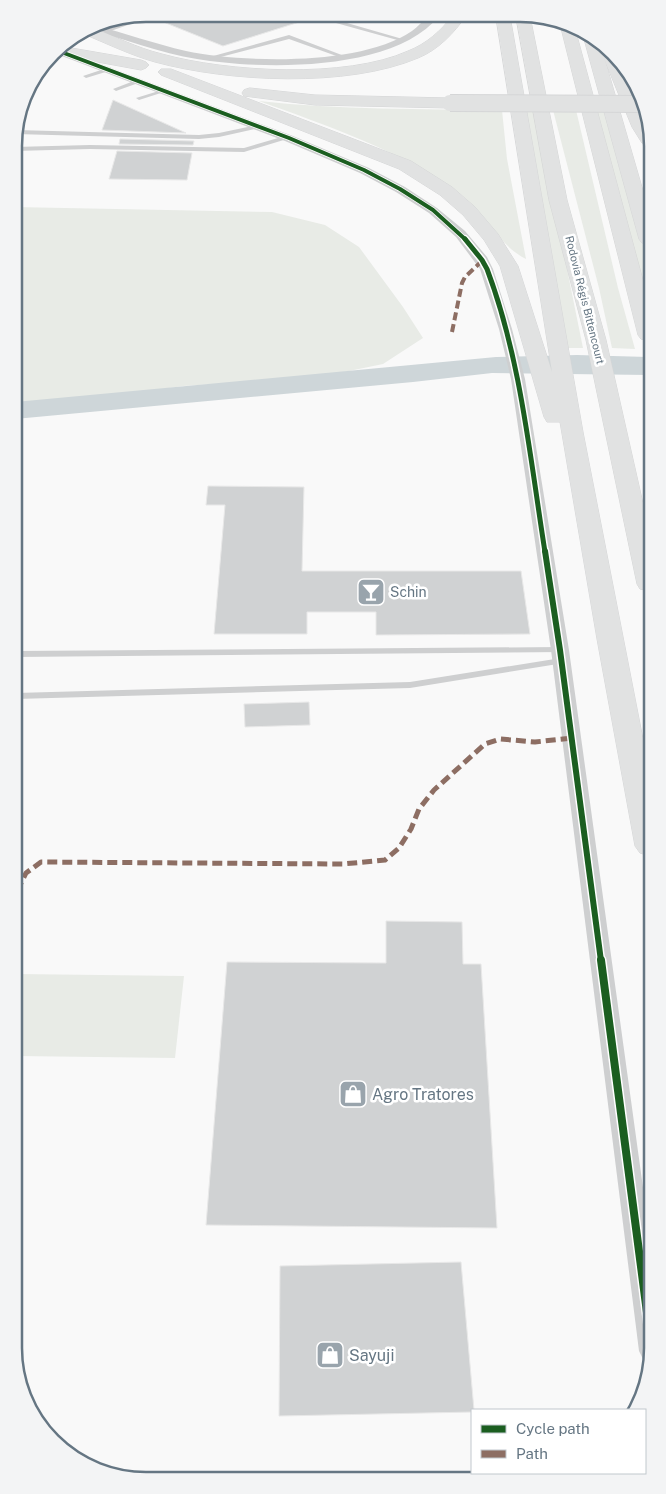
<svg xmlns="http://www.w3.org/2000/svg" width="666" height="1494" viewBox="0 0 666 1494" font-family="'Public Sans',sans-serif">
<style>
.green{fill:#e8ebe6}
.water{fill:#ced6d9}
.building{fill:#d0d2d3;stroke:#e8e8e8}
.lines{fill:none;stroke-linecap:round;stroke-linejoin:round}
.primary-casing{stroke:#d5d6d7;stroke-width:1}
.highway-casing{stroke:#d5d6d6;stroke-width:1}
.lane{fill:#cecfd0;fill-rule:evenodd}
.street{fill:#cecfd0;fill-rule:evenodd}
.primary{fill:#e1e2e2;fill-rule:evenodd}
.highway{fill:#e1e2e2;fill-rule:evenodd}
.primary-bridge-casing{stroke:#d5d6d7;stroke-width:18;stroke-linecap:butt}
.primary-bridge{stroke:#e1e2e2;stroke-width:16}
.quiet-far1{stroke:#8d6e63;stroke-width:4;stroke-dasharray:8 4;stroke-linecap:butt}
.quiet{stroke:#8d6e63;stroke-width:5;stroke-dasharray:10 5;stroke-linecap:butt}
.cycleway-far3-casing{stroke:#fff;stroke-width:5.5}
.cycleway-far2-casing{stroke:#fff;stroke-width:8}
.cycleway-far1-casing{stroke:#fff;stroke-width:9}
.cycleway-casing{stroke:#fff;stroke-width:11}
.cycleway-far3{stroke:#1b5e20;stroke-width:4}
.cycleway-far2{stroke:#1b5e20;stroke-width:5}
.cycleway-far1{stroke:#1b5e20;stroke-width:6}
.cycleway{stroke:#1b5e20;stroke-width:8}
.labels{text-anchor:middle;stroke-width:5;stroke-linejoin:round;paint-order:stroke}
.far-street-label{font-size:11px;fill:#657683;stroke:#fff}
.poi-label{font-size:14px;fill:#657683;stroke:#fff;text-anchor:start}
.near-poi-label{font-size:16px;fill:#657683;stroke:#fff;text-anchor:start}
.rim{fill:none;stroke:#657683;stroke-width:2.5}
</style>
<rect width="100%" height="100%" fill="#f9f9f9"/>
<g class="green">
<path d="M259,101C340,110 421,109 502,110L507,159L526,259C498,245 484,212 459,193C399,150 328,126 259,101Z"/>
<polygon points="553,110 576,110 618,288 635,349 612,348 599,288"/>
<polygon points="522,111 535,111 583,348 567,348"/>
<polygon points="595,111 604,111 648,262 648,308"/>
<polygon points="14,207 272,212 325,225 359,247 403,307 423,338 383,364 320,377 183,386 113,396 15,407"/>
<polygon points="17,974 184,976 175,1058 17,1056"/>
</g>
<polygon class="water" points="577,355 648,357 649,375 492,373 413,382 15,419 15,402 496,357"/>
<g class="building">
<polygon points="147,14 308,15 309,19 223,46 146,15"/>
<polygon points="113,100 186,133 102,130"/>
<polygon points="120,139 194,141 193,145 119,144"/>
<polygon points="117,151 192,153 187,180 109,179"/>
<polygon points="208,486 304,487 302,571 521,571 530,634 376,635 376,612 307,612 307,634 214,634 225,505 206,505"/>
<polygon points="309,702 310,725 245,727 244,704"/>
<polygon points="386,921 462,922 463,964 481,964 497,1228 206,1225 227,962 386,963"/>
<polygon points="461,1262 474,1410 472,1412 279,1416 280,1266"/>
</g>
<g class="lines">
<defs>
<g id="primary">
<path d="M452,16H466C454,33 438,50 418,58C347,88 229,82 155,62C130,55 106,43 81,33L91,27C114,36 137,48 162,54C227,72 346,79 408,51C426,44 441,31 452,16Z"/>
<polygon points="496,16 510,16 583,432 650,775 650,856 640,853 635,846 597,639 560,422 547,422 544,417 500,266 484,240 463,215 440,195 399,169 161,75 158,72 161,69 171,69 411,161 452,187 475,207 498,234 518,266 552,372"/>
<polygon points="586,36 600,43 648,208 648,244 642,243 639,239 584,39"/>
<polygon points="60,46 141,60 146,62 149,65 146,68 141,70 54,54"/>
<path d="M610,52C628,80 648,110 648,144L642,143L632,127L603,56Z"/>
<polygon points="250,88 315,95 450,98 456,100 458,103 456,106 450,108 315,105 244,96 242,93 244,90"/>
</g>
<g id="highway">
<polygon points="516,16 530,16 567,200 606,340 649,530 649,591 640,589 637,584 586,340 549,200"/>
<polygon points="563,25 576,32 648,299 648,341 641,339 638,335 561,28"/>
</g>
</defs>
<use href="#primary" class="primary-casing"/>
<use href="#highway" class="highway-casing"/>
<g class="lane">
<polygon points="143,17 148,18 99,35 94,34"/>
<polygon points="336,21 340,21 406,40 401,41 336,23"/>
<polygon points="289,35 347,57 342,58 289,39 209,60 206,58"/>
<polygon points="110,67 113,69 112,70 86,78 83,76"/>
<polygon points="139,79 142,81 141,82 116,91 113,89"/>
<polygon points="162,90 167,91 139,100 136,98"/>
<polygon points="257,125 259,126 259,128 219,137 199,139 15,134 16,130 199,135 219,133"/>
<polygon points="285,136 288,138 287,139 244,152 90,149 14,151 14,147 90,145 244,148"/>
<polygon points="560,647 565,650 563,652 16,657 16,651"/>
<polygon points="561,658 566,661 564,663 410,688 16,699 16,693 410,682"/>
</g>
<g class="street">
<path d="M429,16H439C394,72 262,70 197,59C160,53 124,39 88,29L94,25C125,33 155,44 186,51C244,63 361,66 412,31C418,27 423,20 429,16Z"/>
<polygon points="58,48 293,136 369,168 405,187 437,208 465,231 487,257 493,269 512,329 525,379 569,650 652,1253 652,1356 650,1362 643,1359 639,1351 551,650 511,379 499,329 480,269 456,237 429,213 396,192 360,173 285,141 54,53"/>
</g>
<use href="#primary" class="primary"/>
<use href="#highway" class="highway"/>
<defs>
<polyline id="primary-bridge" points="450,103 642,104"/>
</defs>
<use href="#primary-bridge" class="primary-bridge-casing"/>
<use href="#primary-bridge" class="primary-bridge"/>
<polyline class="quiet-far1" points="452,332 462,283 465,277 482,261"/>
<polyline class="quiet" points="17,891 26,873 41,862 343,864 385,860 399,848 411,829 419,809 434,790 485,744 500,739 535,742 572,738"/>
<defs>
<polyline id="cycleway-far3" points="56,50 289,138 364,170 400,189 433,210 466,240"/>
<path id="cycleway-far2" d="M465,239L482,260L487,269C521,359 530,458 545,552"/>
<polyline id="cycleway-far1" points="545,551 560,650 601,961"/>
<polyline id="cycleway" points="601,960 652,1351"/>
</defs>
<use href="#cycleway-far3" class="cycleway-far3-casing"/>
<use href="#cycleway-far2" class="cycleway-far2-casing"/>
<use href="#cycleway-far1" class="cycleway-far1-casing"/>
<use href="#cycleway" class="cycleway-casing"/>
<use href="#cycleway-far3" class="cycleway-far3"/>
<use href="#cycleway-far2" class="cycleway-far2"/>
<use href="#cycleway-far1" class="cycleway-far1"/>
<use href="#cycleway" class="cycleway"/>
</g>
<defs>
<symbol id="bar-square" viewBox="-11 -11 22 22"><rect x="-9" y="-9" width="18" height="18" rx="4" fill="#99a4ac" stroke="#fff"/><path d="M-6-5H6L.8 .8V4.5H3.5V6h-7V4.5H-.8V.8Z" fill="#fff"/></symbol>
<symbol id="shop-square" viewBox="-11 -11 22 22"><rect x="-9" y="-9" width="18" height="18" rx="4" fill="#99a4ac" stroke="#fff"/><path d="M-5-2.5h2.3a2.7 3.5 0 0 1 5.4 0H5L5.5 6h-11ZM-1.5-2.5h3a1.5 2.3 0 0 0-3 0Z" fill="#fff"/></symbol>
</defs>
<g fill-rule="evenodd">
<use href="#bar-square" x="355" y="576" width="32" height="32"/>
<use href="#shop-square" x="337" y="1078" width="32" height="32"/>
<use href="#shop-square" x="314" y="1339" width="32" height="32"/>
</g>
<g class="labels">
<g class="far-street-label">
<text transform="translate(585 300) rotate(76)" y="4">Rodovia Régis Bittencourt</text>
</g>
<g class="poi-label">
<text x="390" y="597">Schin</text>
</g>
<g class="near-poi-label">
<text x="372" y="1100">Agro Tratores</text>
<text x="349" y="1361">Sayuji</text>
</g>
</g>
<path d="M0 0H666V1494H0ZM146 22H520A124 124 0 0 1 644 146V1348A124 124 0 0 1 520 1472H146A124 124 0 0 1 22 1348V146A124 124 0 0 1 146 22Z" fill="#f3f4f5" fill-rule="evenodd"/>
<path class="rim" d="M146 22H520A124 124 0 0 1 644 146V1348A124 124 0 0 1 520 1472H146A124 124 0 0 1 22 1348V146A124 124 0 0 1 146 22Z"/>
<rect x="471" y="1409" width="175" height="65" fill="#ffffff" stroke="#c1c8cd"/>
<rect x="481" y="1425" width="25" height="8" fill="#1b5e20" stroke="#c1c8cd"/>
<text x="516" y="1434" font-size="15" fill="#657683">Cycle path</text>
<rect x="481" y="1450" width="25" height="8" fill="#8d6e63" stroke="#c1c8cd"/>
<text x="516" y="1459" font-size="15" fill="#657683">Path</text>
</svg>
